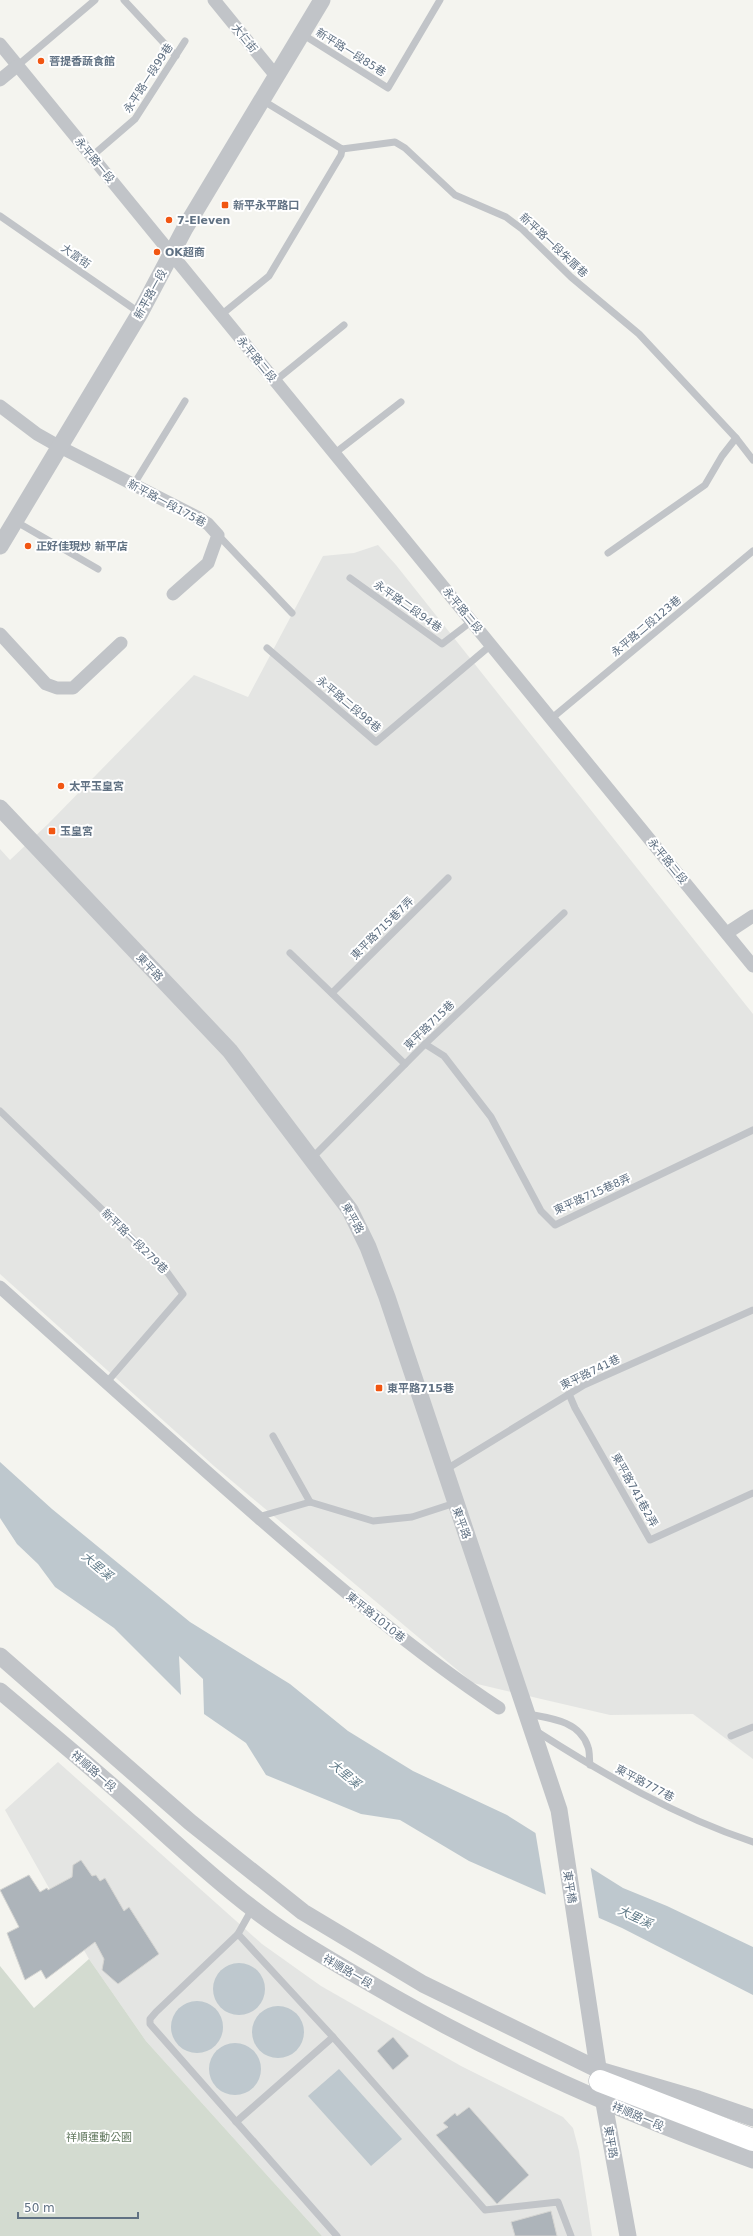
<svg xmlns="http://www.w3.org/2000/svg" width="753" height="2236" viewBox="0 0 753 2236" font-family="'DejaVu Sans','Noto Sans TC',sans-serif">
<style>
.built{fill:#e4e5e3}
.green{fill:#d3dbd0}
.water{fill:#bec8ce}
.pier{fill:#f4f4ef}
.building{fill:#adb4ba;stroke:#d5d5d2}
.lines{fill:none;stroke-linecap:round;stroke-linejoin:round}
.trunk-casing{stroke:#b5b8bc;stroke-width:23}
.service{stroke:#c1c4c8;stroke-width:7}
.minor{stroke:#c1c4c8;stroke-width:13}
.tertiary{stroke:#c1c4c8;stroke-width:17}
.trunk{stroke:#fff;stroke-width:22}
.poi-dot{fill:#f15612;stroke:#fff;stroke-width:1.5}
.labels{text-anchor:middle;stroke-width:4;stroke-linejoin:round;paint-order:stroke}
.street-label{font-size:11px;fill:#607183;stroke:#fff}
.poi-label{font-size:11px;font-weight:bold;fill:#607183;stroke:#fff;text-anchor:start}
.park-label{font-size:11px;fill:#637960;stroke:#fff}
.water-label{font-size:12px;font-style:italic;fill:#607a88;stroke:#fff}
</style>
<rect width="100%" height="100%" fill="#f4f4ef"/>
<g class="built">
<polygon points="378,545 396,565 753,1014 753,1759 693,1714 610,1715 473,1683 214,1466 0,1274 0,849 10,860 48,824 194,675 248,697 323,556 354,553"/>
<polygon points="58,1762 262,1944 321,1986 461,2066 563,2117 573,2128 579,2151 592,2236 322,2236 146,2041 89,1959 5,1810"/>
</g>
<polygon class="green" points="89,1959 146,2041 322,2236 0,2236 0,1966 34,2008"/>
<g class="water">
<polygon points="0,1462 52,1509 190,1622 290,1684 348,1731 413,1771 507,1815 623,1888 667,1906 753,1947 753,1995 622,1928 469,1861 400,1820 361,1814 266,1775 246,1743 204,1714 203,1679 179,1656 181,1695 114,1628 55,1587 38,1564 17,1544 0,1518"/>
<circle cx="239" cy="1989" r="26"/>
<circle cx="197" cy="2027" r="26"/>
<circle cx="278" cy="2032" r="26"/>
<circle cx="235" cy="2069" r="26"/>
<polygon points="339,2069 402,2139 371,2166 308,2096"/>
</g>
<polygon class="pier" points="535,1830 590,1864 599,1919 546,1896"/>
<g class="building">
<polygon points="81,1860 92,1876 96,1875 100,1881 105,1878 124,1911 129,1907 159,1954 118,1984 102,1970 104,1959 95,1942 46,1979 41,1970 25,1980 7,1933 19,1927 0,1890 29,1875 40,1892 47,1888 48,1890 72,1877 73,1865"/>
<polygon points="393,2037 409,2056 393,2070 377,2051"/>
<polygon points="469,2107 529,2175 497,2204 436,2135 448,2127 443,2123 455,2113 457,2116"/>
<polygon points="551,2211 557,2236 515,2236 511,2222"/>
</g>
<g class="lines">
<defs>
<polyline id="trunk" points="600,2081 753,2140"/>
</defs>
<use href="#trunk" class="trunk-casing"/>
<g class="service">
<polyline points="124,0 176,56"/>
<polyline points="302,34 388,88 440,0"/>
<polyline points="17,66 95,0"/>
<polyline points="262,100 342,149 395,142 405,148 455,195 506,217 522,229 571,277 639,334 736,438 753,460"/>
<polyline points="92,156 135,119 185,41"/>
<polyline points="0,216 140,313"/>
<polyline points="221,315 269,276 341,155 342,149"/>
<polyline points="275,381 344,325"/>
<polyline points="335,453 401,402"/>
<polyline points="134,484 185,401"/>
<polyline points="15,521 98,569"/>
<polyline points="218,535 292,613"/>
<polyline points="608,553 705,485 722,456 736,438"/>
<polyline points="350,578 442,644 472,621"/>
<polyline points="267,648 376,742 491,645"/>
<polyline points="552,718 753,551"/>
<polyline points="290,953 405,1064"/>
<polyline points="332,993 448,878"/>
<polyline points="425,1044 444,1056 491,1117 541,1211 555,1225 753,1130"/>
<polyline points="0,1111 167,1272 183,1294 107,1382"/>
<polyline points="312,1158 425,1044 564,913"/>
<polyline points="569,1394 575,1408 650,1540 753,1493"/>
<polyline points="273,1436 310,1502"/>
<polyline points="445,1470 584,1385 753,1310"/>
<polyline points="258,1517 310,1502 373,1521 412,1517 455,1503"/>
<path d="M528,1714C550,1718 580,1721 588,1747C590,1752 589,1759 590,1765"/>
<path d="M536,1731C605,1775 675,1816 753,1842"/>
<polyline points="731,1736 753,1727"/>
<polyline points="252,1909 238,1934 156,2012 150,2019 150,2024 337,2236"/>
<polyline points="238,1934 333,2037 485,2210 558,2202 571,2236"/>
<polyline points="236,2122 333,2037"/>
</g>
<g class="minor">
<polyline points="214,0 276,76"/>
<polyline points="0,44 753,966"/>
<polyline points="0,80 17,66"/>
<polyline points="0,406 37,434 60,447 197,517 208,524 218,535 208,563 173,594"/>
<polyline points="0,634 46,684 57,688 73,688 121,643"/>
<polyline points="727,933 753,916"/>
<path d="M0,1287C86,1364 171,1441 258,1517C335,1584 413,1651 499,1708"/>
</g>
<g class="tertiary">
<polyline points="0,546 140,313 185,228 322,0"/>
<polyline points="0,808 230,1051 350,1210 368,1247 387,1297 559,1810 600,2081 628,2236"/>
<polyline points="0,1656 190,1822 303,1912 423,1984 599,2070 698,2099 753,2118"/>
<path d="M0,1691C44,1728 88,1764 130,1802C170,1838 210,1876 252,1908C288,1936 327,1958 366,1981C488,2053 620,2112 753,2160"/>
</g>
<use href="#trunk" class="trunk"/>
</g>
<g class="poi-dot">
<circle cx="41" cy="61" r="4"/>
<rect x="221" y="201" width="8" height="8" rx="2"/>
<circle cx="169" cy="220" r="4"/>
<circle cx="157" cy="252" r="4"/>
<circle cx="28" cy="546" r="4"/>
<circle cx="61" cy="786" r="4"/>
<rect x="48" y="827" width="8" height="8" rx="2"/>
<rect x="375" y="1384" width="8" height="8" rx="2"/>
</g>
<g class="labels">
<g class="street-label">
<text transform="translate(245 38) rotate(51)" y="4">大仁街</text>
<text transform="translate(351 52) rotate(32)" y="4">新平路一段85巷</text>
<text transform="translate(148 78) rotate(-57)" y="4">永平路一段99巷</text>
<text transform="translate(95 160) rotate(51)" y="4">永平路一段</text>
<text transform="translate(554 245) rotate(43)" y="4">新平路一段朱厝巷</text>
<text transform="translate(76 256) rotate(35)" y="4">大富街</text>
<text transform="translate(150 294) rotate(-61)" y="4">新平路一段</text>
<text transform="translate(257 359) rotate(51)" y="4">永平路二段</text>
<text transform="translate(167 503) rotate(28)" y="4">新平路一段175巷</text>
<text transform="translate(408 606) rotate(35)" y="4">永平路二段94巷</text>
<text transform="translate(463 610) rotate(51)" y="4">永平路二段</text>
<text transform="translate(646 626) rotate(-40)" y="4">永平路二段123巷</text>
<text transform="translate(349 704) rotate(40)" y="4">永平路二段98巷</text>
<text transform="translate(668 861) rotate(51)" y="4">永平路二段</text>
<text transform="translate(382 928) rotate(-45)" y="4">東平路715巷7弄</text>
<text transform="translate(150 967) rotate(47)" y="4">東平路</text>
<text transform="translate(429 1025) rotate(-44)" y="4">東平路715巷</text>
<text transform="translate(592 1194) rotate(-24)" y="4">東平路715巷8弄</text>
<text transform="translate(353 1218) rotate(61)" y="4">東平路</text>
<text transform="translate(135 1241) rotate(44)" y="4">新平路一段279巷</text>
<text transform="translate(590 1372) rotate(-26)" y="4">東平路741巷</text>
<text transform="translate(635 1490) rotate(61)" y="4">東平路741巷2弄</text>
<text transform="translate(462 1523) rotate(70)" y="4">東平路</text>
<text transform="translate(376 1617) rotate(39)" y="4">東平路1010巷</text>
<text transform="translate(94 1771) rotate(41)" y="4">祥順路一段</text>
<text transform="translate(645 1783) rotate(28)" y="4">東平路777巷</text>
<text transform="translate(570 1887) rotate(81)" y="4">東平橋</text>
<text transform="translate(348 1971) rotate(30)" y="4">祥順路一段</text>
<text transform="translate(638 2116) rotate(23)" y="4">祥順路一段</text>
<text transform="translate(611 2142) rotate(80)" y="4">東平路</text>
</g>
<g class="poi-label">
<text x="49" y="65">菩提香蔬食館</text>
<text x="233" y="209">新平永平路口</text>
<text x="177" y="224">7-Eleven</text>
<text x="165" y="256">OK超商</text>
<text x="36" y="550">正好佳現炒 新平店</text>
<text x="69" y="790">太平玉皇宮</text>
<text x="60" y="835">玉皇宮</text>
<text x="387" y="1392">東平路715巷</text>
</g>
<g class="park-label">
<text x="99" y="2141">祥順運動公園</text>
</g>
<g class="water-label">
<text transform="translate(97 1566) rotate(40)" y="4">大里溪</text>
<text transform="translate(345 1774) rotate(40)" y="4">大里溪</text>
<text transform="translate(635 1917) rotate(25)" y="4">大里溪</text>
</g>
</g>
<path d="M18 2212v6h120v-6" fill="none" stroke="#607183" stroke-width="2"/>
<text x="24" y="2212" font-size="12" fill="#607183" stroke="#ffffff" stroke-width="3" paint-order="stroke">50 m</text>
</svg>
